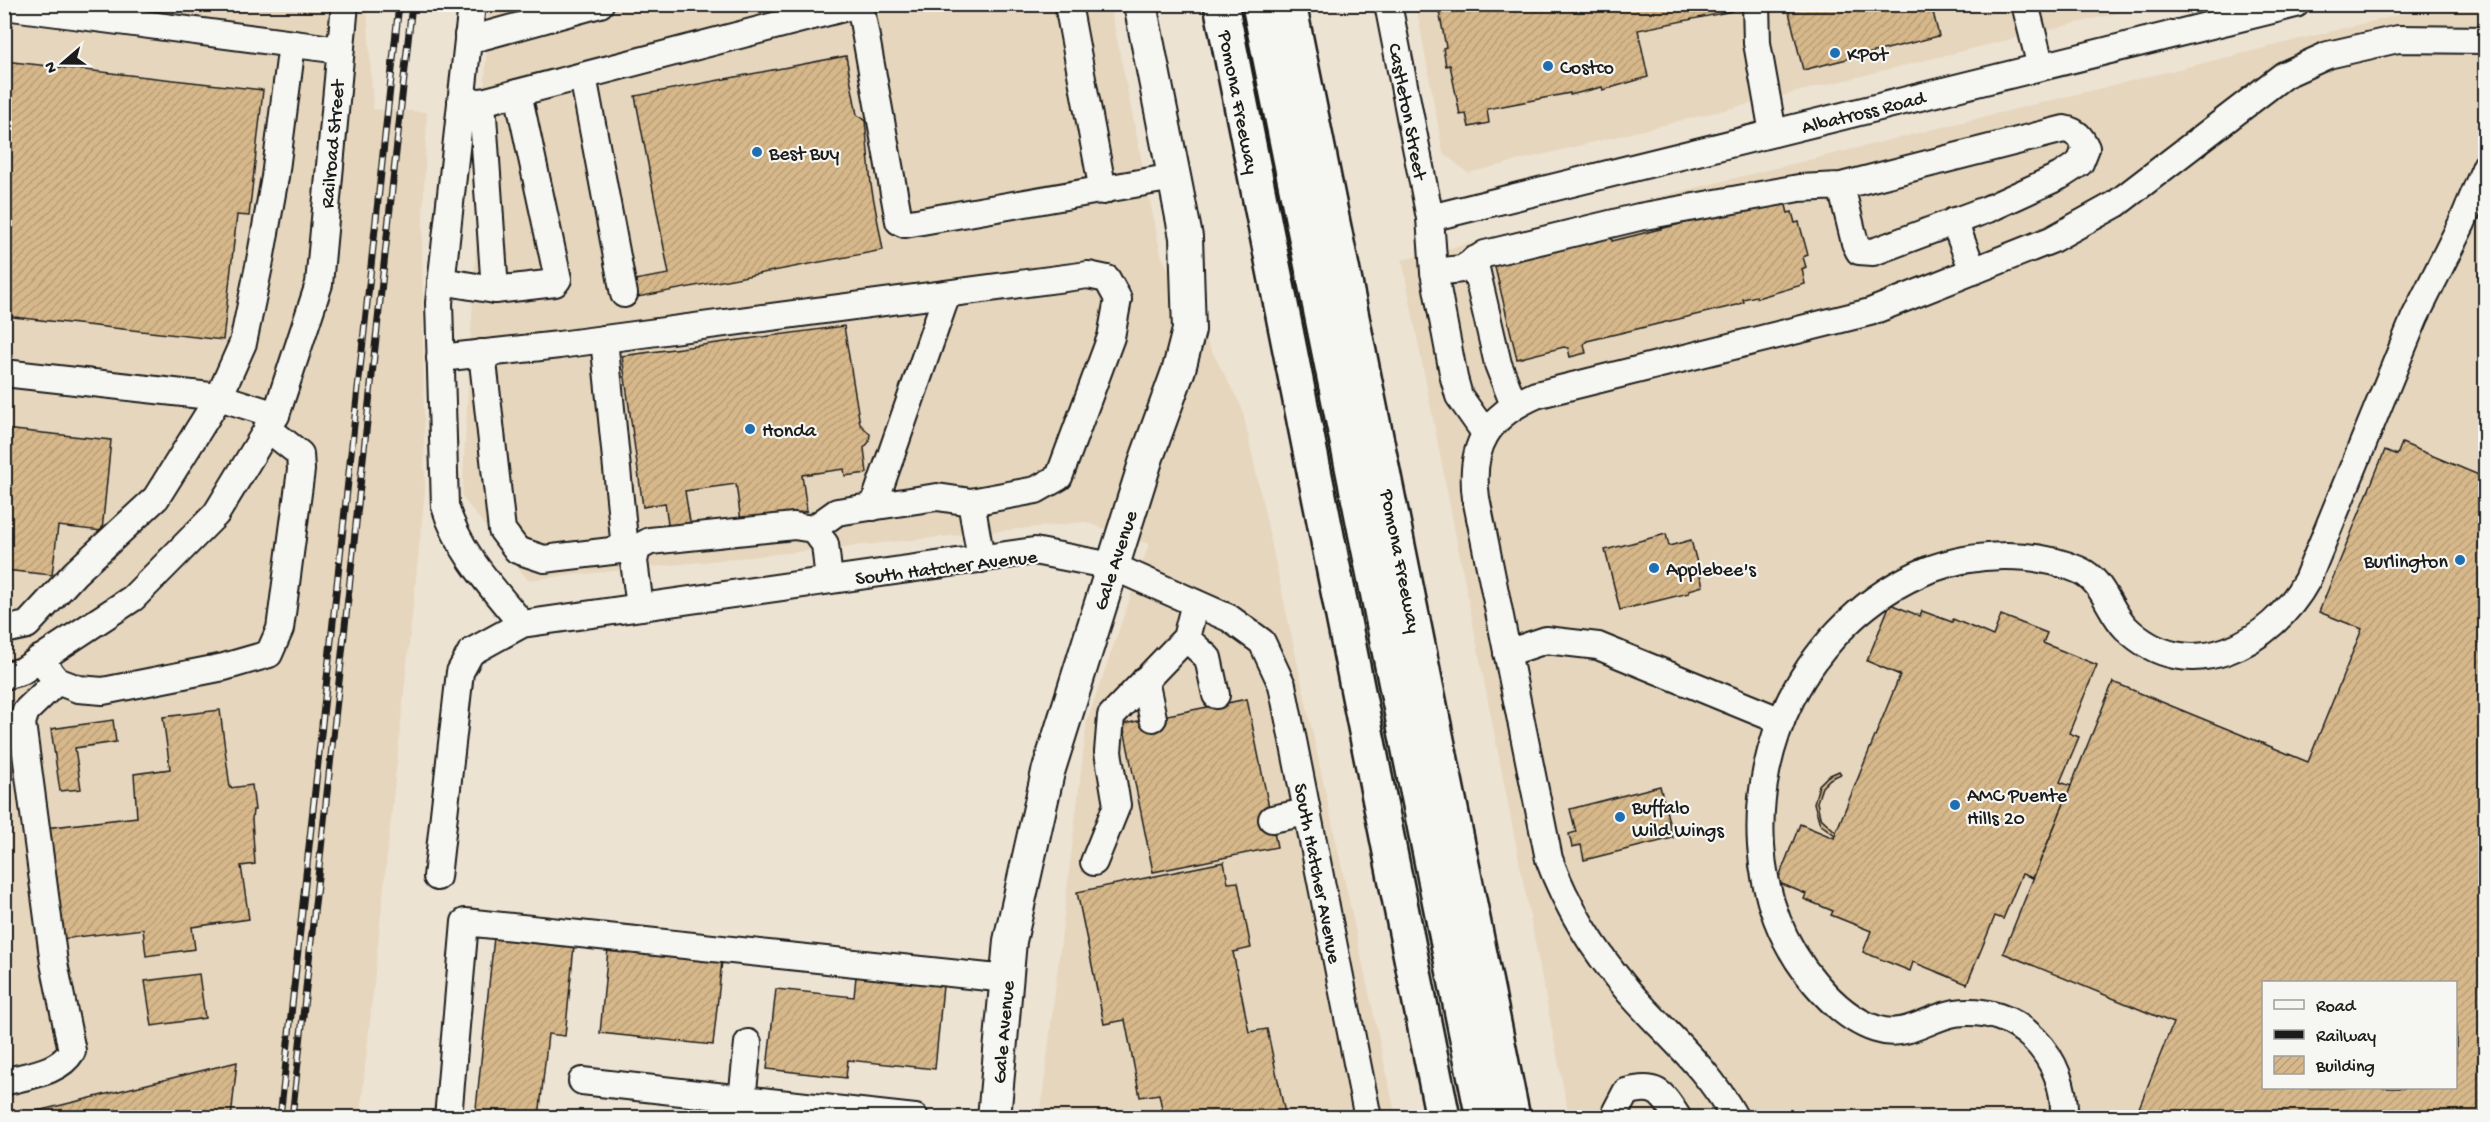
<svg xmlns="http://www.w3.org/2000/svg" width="2490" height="1122" viewBox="0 0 2490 1122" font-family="'Gochi Hand',sans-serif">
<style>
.built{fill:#e6d6bd;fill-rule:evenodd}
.building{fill:url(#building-hatch);stroke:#1c1c1c;stroke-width:1.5;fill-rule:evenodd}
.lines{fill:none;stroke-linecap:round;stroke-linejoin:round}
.minor-casing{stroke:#1c1c1c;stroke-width:30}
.major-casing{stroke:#1c1c1c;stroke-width:36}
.highway-casing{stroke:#1c1c1c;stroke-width:38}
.minor{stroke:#f6f6f2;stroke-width:26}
.major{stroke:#f6f6f2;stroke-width:32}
.highway{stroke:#f6f6f2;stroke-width:33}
.rail-casing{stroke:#1c1c1c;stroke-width:7}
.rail{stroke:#f6f6f2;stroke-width:4.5;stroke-dasharray:14;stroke-linecap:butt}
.poi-dot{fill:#1f6fb2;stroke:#f6f6f2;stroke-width:2}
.labels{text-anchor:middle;stroke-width:4.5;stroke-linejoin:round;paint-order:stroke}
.poi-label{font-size:20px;fill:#1c1c1c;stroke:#f6f6f2;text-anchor:start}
.street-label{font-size:20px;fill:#1c1c1c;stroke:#f6f6f2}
</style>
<defs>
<pattern id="building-hatch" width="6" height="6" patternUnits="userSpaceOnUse" patternTransform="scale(1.5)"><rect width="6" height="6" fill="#d7b88b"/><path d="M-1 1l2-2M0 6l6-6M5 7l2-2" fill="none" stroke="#b89e77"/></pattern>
</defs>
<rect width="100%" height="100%" fill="#ede3d3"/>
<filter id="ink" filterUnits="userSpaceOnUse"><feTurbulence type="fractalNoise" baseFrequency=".0167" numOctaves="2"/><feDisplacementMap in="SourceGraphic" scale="12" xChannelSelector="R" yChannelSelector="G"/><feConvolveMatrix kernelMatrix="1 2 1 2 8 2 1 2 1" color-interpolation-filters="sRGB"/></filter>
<g filter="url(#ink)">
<g class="built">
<polygon points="5,5 367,5 373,109 427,112 422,245 425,491 360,1117 5,1118"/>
<polygon points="489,5 1110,5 1161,255 1242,408 1396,1117 1040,1117 1087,721 1149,544 1085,522 528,580 462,497"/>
<polygon points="1416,5 2150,5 1468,173 1443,153"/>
<path d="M2439,5H2485V1117H1569L1402,260ZM2264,982H2456V1088H2264Z"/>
</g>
<g class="building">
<polygon points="1435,4 1732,4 1733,11 1638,30 1648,77 1603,90 1602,87 1570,95 1570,93 1487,109 1489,123 1469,127 1466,114 1460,115 1450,65 1446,66 1443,48 1446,47 1438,6"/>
<polygon points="1787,4 1931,4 1939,36 1803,70"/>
<polygon points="846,56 857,115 865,120 871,185 883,250 638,297 634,280 669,274 635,96"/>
<polygon points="4,61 263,90 249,216 237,215 223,340 4,316"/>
<polygon points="1784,198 1788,213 1792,212 1795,223 1799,222 1808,255 1803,257 1806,267 1802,269 1805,284 1757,298 1756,296 1743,299 1744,302 1737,305 1587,341 1584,344 1586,353 1570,357 1568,348 1564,347 1517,359 1494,263 1611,234 1612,241"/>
<polygon points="844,326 860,424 870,434 869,442 864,448 867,473 845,476 844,469 802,475 807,511 802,512 741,521 736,484 685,491 691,528 669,531 665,503 643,507 622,356"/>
<polygon points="4,429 111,440 102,531 58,526 52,575 4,570"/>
<path d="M2402,443L2486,478V1118H2135L2173,1023L2003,953L2113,682L2308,762L2362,629L2319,612L2385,450L2397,455ZM2264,982H2456V1088H2264Z"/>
<polygon points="1666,534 1669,546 1691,540 1703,586 1689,590 1689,593 1620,610 1605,550"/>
<polygon points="1890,604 1920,616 1922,611 1952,622 1953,619 1993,636 2001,615 2047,633 2043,643 2097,665 2069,733 2079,737 2060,782 2071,786 2033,878 2022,874 2003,919 1995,916 1967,984 1913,962 1910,971 1863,952 1871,931 1831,915 1833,911 1804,899 1806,894 1777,882 1800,824 1834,838 1836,832 1900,675 1867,661"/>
<polygon points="1247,699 1277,847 1153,872 1123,724"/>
<polygon points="220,710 230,788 252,785 255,810 253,810 252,819 255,864 241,866 249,919 192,927 195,949 146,956 143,929 61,939 45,828 137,817 134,774 170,769 163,717"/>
<polygon points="113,720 116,742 75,748 81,789 60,791 51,729"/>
<polygon points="1839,771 1841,774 1830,779 1822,787 1817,802 1820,817 1836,832 1835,835 1820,824 1814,803 1819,785 1828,776"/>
<polygon points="1660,786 1673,838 1584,860 1581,845 1572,847 1569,834 1576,832 1570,809"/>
<polygon points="1224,862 1228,883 1238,882 1251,948 1233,952 1249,1032 1267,1029 1286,1118 1164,1118 1159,1094 1140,1097 1125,1020 1104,1024 1077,892"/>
<polygon points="494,937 574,946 565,1036 548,1034 539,1118 475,1118"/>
<polygon points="608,949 722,961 713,1045 600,1033"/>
<polygon points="199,974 205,1018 152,1026 145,981"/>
<polygon points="856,976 943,986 935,1069 848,1060 846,1078 767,1069 776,989 854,997"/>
<polygon points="237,1062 231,1118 9,1118"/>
</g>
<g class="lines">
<defs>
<g id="minor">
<path d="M472,4L439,303L445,506C459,553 492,587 522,624"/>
<polyline points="860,4 899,221 905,224 1174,177"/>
<polyline points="1068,4 1103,191"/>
<polyline points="1388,4 1430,218 1434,272 1454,378 1459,396 1485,433"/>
<polyline points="1756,4 1757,43 1773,133"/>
<polyline points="2025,4 2041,67"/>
<polyline points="4,6 340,50"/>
<polyline points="468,35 480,37 600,4"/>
<polyline points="583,76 624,294"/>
<polyline points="461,101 482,102 859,4"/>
<polyline points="1430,218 2296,4"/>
<polyline points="1954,221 1973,271"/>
<polyline points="1474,260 1498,364 1514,405"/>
<path d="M1434,272L1462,269L1485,254L1639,217L1799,188L1841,186L2064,129C2076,131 2081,137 2086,148L2080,163L2060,176L1988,209L1873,252L1859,251L1855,243L1841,186"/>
<polyline points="441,281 495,290 482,102"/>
<polyline points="495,290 555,283 558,279 518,93"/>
<polyline points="604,339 625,549"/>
<polyline points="482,353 502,530 517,550 544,559 637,548"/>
<polyline points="440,358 559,345 1088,275 1107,279 1118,299 1111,337 1059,477 1036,490 971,502"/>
<polyline points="4,373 219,397 276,415"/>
<polyline points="873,507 947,294"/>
<polyline points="813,529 837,512 937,497 971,502 981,559"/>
<polyline points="640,607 634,561 637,548 650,541 794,526 813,529 825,544 829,580"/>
<polyline points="4,630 27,625 75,573 156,498 219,397 243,343 259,266 275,177 292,44"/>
<polyline points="1186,638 1208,658 1216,695"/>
<polyline points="1507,653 1546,640 1598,646 1781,721"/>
<polyline points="39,659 57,681 78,689 103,691 224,667 269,654 280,629 301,470 300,454 267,428"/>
<polyline points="4,676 22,671 133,598 216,514 276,415 319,284 345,4"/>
<polyline points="1145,680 1153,718"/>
<polyline points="1272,819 1307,812"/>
<polyline points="1094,862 1117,805 1108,752 1111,716 1186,638 1195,603"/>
<polyline points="437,877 460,672 471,652 522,624 1034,551 1112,566 1229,618 1262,642 1282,685 1368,1118"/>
<polyline points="582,1081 915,1118"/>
<path d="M4,1082C28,1075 59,1073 72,1051L54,963L22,723L26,711L57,681"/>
<polyline points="448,1118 465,922 1007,979"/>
<polyline points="740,1118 748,1043"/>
<path d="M1617,1118L1616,1111L1626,1092C1657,1083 1662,1093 1678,1118"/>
<path d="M1735,1118C1704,1063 1668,1037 1629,992C1595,952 1567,908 1549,859L1476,498C1469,445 1488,416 1536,395L1870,312L2051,240L2116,204L2284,75L2328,55L2398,39L2486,40"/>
<path d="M2064,1118C2067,1057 2018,1004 1955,1013C1927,1018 1906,1039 1876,1029C1851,1021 1831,1002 1815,983C1748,905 1746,789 1791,699C1820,642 1868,594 1928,570C1973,553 2033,550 2079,570C2104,581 2108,610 2126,628C2188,689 2272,644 2307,580L2415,317L2462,223L2486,166"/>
</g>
<polyline id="major" points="994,1118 1010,941 1048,772 1147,457 1179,369 1189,330 1186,237 1140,4"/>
<g id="highway">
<polyline points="1221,4 1443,1118"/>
<polyline points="1259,4 1483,1118"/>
<polyline points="1289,4 1513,1118"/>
</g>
</defs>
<use href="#minor" class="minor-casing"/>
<use href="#major" class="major-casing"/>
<use href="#highway" class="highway-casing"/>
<use href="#minor" class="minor"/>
<use href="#major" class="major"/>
<use href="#highway" class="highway"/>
<defs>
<g id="rail">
<polyline points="280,1118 399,4"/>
<polyline points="292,1118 412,4"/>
</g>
</defs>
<use href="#rail" class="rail-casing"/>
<use href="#rail" class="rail"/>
</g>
</g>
<g class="poi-dot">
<circle cx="1835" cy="53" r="6"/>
<circle cx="1548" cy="66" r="6"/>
<circle cx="757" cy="152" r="6"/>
<circle cx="750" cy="429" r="6"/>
<circle cx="2460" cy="560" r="6"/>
<circle cx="1654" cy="568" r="6"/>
<circle cx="1955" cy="805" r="6"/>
<circle cx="1620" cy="817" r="6"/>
</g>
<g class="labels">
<g class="poi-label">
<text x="1847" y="60">KPot</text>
<text x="1560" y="73">Costco</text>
<text x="769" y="159">Best Buy</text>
<text x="762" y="436">Honda</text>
<text x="2448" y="567" text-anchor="end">Burlington</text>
<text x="1666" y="575">Applebee's</text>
<text x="1967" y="801">AMC Puente<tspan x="1967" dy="23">Hills 20</tspan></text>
<text x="1632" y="813">Buffalo<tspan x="1632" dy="23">Wild Wings</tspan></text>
</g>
<g class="street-label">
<text transform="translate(1240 102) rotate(79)" y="7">Pomona Freeway</text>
<text transform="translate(1409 111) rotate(79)" y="7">Castleton Street</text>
<text transform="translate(1863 111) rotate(-14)" y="7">Albatross Road</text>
<text transform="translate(331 144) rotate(-85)" y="7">Railroad Street</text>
<text transform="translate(1114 560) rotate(-72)" y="7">Gale Avenue</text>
<text transform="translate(1402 561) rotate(79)" y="7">Pomona Freeway</text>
<text transform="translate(946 566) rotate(-7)" y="7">South Hatcher Avenue</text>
<text transform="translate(1319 873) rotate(79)" y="7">South Hatcher Avenue</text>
<text transform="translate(1002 1032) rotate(-85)" y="7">Gale Avenue</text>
</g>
</g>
<rect width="2490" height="1122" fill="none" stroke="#f6f6f2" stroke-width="24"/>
<rect x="12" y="12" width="2466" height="1098" fill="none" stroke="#1c1c1c" stroke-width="2" filter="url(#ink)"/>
<rect x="2262" y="981" width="195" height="108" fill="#f6f6f2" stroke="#9f9f9c" stroke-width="1.5"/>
<rect x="2274" y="1000" width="30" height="9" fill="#f6f6f2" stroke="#9f9f9c" stroke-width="1.5"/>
<text x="2316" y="1011" font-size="18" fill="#1c1c1c">Road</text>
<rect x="2274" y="1030" width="30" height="9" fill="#1c1c1c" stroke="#9f9f9c" stroke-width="1.5"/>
<text x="2316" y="1041" font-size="18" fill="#1c1c1c">Railway</text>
<rect x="2274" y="1056" width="30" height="18" fill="url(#building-hatch)" stroke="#9f9f9c" stroke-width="1.5"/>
<text x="2316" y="1071" font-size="18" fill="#1c1c1c">Building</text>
<g transform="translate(63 63) rotate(250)" stroke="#f6f6f2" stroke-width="4.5" paint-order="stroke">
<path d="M0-4.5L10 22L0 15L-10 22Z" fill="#1c1c1c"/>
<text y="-9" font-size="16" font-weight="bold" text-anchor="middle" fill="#1c1c1c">N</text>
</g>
</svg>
